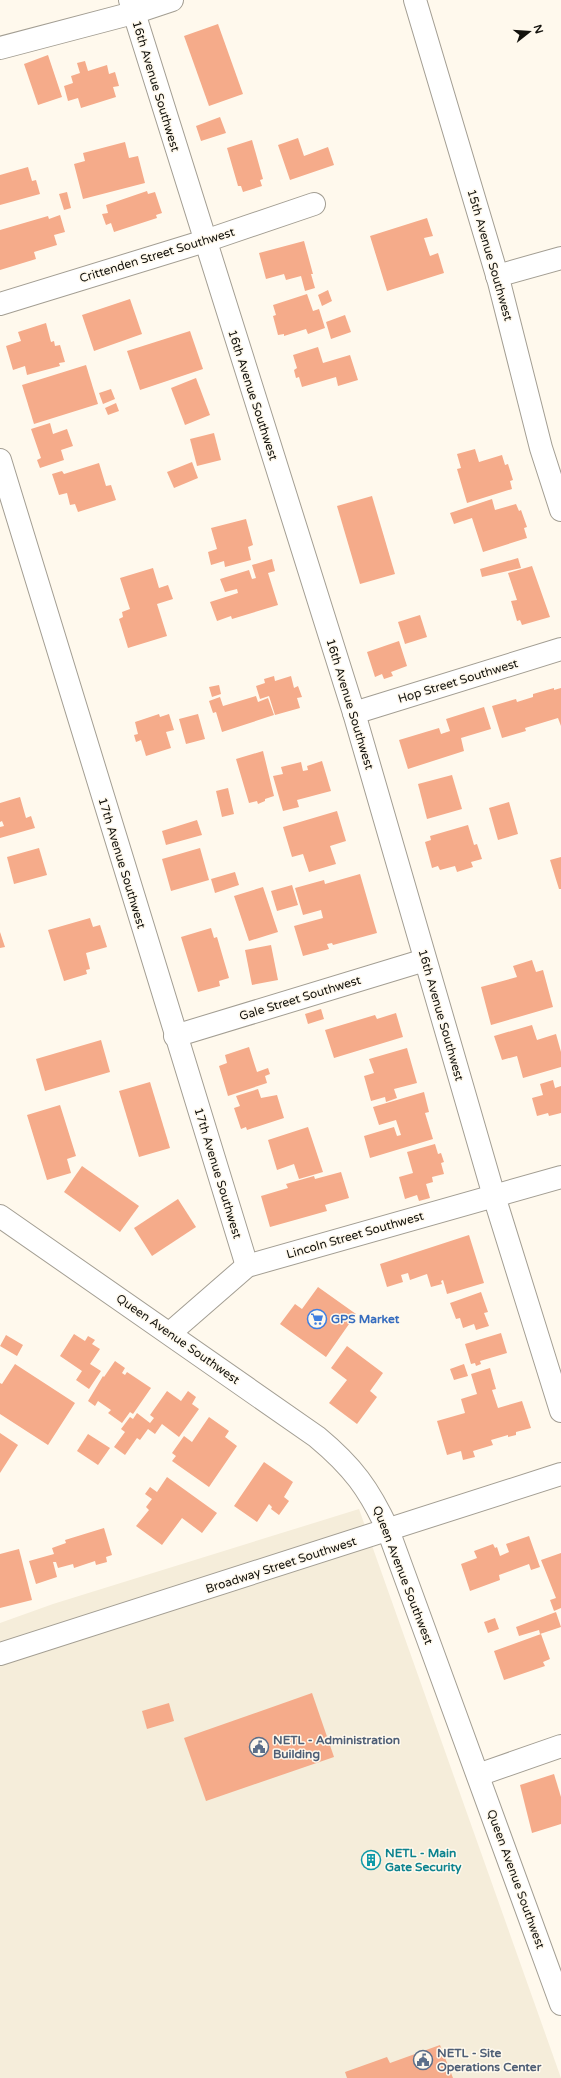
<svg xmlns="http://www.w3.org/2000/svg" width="561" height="2078" viewBox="0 0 561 2078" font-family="'Varela Round',sans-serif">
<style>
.built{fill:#f5edda}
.building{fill:#f5ab8a}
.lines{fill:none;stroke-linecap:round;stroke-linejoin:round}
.minor-casing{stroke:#a39e93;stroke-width:24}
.major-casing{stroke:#a39e93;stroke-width:24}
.minor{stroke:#fff;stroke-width:22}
.major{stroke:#fff;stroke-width:22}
.labels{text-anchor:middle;stroke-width:3;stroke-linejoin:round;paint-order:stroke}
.street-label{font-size:12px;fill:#13120d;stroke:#fff9ed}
.shop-label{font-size:12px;font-weight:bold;fill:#366cbe;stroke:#fff9ed;text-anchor:start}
.service-label{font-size:12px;font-weight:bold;fill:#4e5e75;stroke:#fff9ed;text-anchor:start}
.culture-label{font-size:12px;font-weight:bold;fill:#0d838f;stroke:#fff9ed;text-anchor:start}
</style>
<rect width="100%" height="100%" fill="#fff9ed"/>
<polygon class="built" points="359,1509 561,2078 0,2078 0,1623 53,1604"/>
<g class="building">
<polygon points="218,24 243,94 209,106 184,36"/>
<polygon points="48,55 62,97 38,105 24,64"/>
<polygon points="85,61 88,71 107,65 109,74 115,72 119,86 113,87 116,97 81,108 78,98 68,101 64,86 73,83 71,76 80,73 77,63"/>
<polygon points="220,117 226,133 201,141 196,126"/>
<polygon points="298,138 304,156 328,147 334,165 290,180 278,145"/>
<polygon points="252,140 263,179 260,180 262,186 243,192 241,186 238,186 227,148"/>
<polygon points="125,142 129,158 138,156 145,183 83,199 74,164 85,161 83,153"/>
<polygon points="28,167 32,181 36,180 40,194 0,205 0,175"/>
<polygon points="147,191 148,194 155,192 162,213 156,215 157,218 114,232 111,223 106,225 102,214 108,213 106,205"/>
<polygon points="67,192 71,208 64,210 59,194"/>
<polygon points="60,215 65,232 54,235 57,245 34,252 36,259 0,270 0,230 48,216 49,219"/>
<polygon points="427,218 433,236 424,238 430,256 438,253 444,273 387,291 370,236"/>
<polygon points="304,241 313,274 311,274 315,288 305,291 301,276 286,280 284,274 266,279 259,253"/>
<polygon points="328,290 332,301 322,306 318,295"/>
<polygon points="307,294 313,311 319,309 325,328 308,334 306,329 284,336 284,334 278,335 273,316 276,315 273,305"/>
<polygon points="130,299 142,334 94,351 82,315"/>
<polygon points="345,315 351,332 331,339 326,322"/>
<polygon points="46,323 51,342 54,341 55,346 60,345 65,362 59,363 60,366 27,375 25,366 13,370 6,346 21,341 18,332"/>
<polygon points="190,331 203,369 140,390 127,351"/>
<polygon points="318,347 323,363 350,355 358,380 338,386 336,377 302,387 299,377 296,378 294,370 297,368 293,355"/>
<polygon points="86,365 98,404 34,424 22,385"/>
<polygon points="196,378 210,415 185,425 171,388"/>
<polygon points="111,389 115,399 103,404 99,393"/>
<polygon points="116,403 119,411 108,415 105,408"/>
<polygon points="50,423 53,434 67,429 73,446 61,450 64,460 40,468 37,460 41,458 31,429"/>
<polygon points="214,433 221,460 197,466 190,439"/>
<polygon points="475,449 479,462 502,455 505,465 508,464 513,480 510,481 512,489 467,503 457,469 461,468 457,454"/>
<polygon points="192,462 198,478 174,488 167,472"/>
<polygon points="99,463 106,486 111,485 116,500 78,512 75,504 70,505 67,493 59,495 52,474 62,471 64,474"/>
<polygon points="372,496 395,574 360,584 337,506"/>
<polygon points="492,499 495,510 516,504 519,511 521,510 527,527 524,528 527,538 483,552 472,518 454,524 450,513"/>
<polygon points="246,519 253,545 248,547 251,560 225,567 224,561 211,565 208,552 217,549 211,528"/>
<polygon points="518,558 521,568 482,577 480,569"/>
<polygon points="272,559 275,571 268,573 278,605 232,619 231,616 217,621 210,602 238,593 237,589 225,592 220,579 249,570 252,579 256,578 252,565"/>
<polygon points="532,566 550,617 522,625 520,620 517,621 511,601 517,600 508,573"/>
<polygon points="153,568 159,588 168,585 173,599 157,604 167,636 128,648 119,619 123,617 122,612 130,609 120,578"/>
<polygon points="420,615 427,637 405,644 398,622"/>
<polygon points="399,641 407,666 391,672 393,676 384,679 382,674 375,677 367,652"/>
<polygon points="274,676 275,681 291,676 294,688 298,686 302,697 297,698 300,708 275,715 269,696 260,699 256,686 265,683 264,679"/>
<polygon points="219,685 221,694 212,697 209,687"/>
<polygon points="554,688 554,690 561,688 561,726 558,718 525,728 526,731 502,738 492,706 516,699 517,702 533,697 533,694"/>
<polygon points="256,696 258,702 268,698 274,715 222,732 216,712 213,713 209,701 220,697 223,706"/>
<polygon points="484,707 491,729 461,738 464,751 408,769 399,740 439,728 441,734 450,731 446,719"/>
<polygon points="159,714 160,717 169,714 174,730 166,732 171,748 146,756 141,740 136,742 134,735 138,734 135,722"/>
<polygon points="198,714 205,739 186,744 179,719"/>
<polygon points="263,751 274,796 265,799 265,801 258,804 257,801 249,803 236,759"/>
<polygon points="322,761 331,791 297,800 299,807 283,811 273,776 283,774 281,767 301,762 303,771 308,770 307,766"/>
<polygon points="452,775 462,809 427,819 418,784"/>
<polygon points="228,788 234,814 222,817 216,791"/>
<polygon points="20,797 26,818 31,816 35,828 0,838 0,827 4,826 2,821 0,822 0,803"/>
<polygon points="509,802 518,834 498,840 489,808"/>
<polygon points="337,811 346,841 330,846 336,864 309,872 303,854 292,857 283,827"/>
<polygon points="197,820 202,835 166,845 162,831"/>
<polygon points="468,825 474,845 477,844 482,859 471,862 473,867 457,872 455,866 440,870 438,866 432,868 425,842 431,840 430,836"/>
<polygon points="39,848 47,875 14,884 7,857"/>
<polygon points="200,848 209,880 171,891 162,859"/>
<polygon points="561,857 561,889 559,889 550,860"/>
<polygon points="235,872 239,885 215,893 211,879"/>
<polygon points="360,874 377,933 333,945 332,943 327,944 329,949 303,956 294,926 323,918 321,910 303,915 295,888 324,880 325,884"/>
<polygon points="292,885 298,905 277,911 271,891"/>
<polygon points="263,887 278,932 249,941 234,896"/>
<polygon points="90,918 93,927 100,925 107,947 86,953 90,969 86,970 87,974 64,981 48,930"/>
<polygon points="211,928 214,938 217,937 229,978 219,981 220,986 198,992 181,937"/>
<polygon points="0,932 5,947 0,948"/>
<polygon points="271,945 278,980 252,985 245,950"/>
<polygon points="532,960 536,972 543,970 553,1007 491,1025 481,987 517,977 513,966"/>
<polygon points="321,1009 324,1019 308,1024 305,1014"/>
<polygon points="396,1013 403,1037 334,1058 325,1030 375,1015 377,1019"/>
<polygon points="532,1025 537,1040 556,1034 561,1052 561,1067 523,1078 517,1056 502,1060 494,1036"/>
<polygon points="101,1040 110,1072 45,1091 36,1059"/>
<polygon points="249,1047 257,1072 268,1068 270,1074 265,1076 267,1083 228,1096 219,1066 227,1063 225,1055"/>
<polygon points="407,1048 417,1083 394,1089 397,1098 386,1102 385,1097 371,1101 364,1076 374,1073 369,1059"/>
<polygon points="553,1080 555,1088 561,1086 561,1113 549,1116 548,1113 537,1116 532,1098 543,1095 540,1084"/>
<polygon points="150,1082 170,1148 139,1157 119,1091"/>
<polygon points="258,1089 261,1098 277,1095 284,1118 247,1130 246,1127 241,1129 234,1108 240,1106 236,1096"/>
<polygon points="424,1092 429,1112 425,1113 433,1139 370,1158 364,1136 394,1127 397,1136 401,1135 396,1120 379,1125 373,1107"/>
<polygon points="60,1105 76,1156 67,1159 71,1173 47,1180 27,1115"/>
<polygon points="308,1127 323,1172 299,1179 294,1164 277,1170 268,1140"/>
<polygon points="435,1144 438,1154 441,1153 444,1162 441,1163 444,1174 432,1177 433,1182 426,1184 430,1198 419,1201 417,1195 405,1199 399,1177 413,1173 407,1152"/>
<polygon points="82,1166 139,1206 120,1232 64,1192"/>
<polygon points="341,1172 349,1198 325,1205 327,1211 270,1227 261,1196 288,1188 286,1184 314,1176 315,1179"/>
<polygon points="178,1199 196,1227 152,1256 134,1228"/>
<polygon points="469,1235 484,1283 447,1294 443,1280 441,1281 442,1284 431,1287 427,1274 410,1280 408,1273 401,1275 403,1282 387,1287 380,1264"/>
<polygon points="318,1287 356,1314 326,1357 280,1324 295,1304 302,1309"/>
<polygon points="481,1292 488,1312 484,1313 489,1326 476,1330 474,1324 463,1328 460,1318 456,1319 450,1303"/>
<polygon points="501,1333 507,1353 480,1361 481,1364 476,1366 475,1363 471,1364 465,1344"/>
<polygon points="74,1334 85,1341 88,1336 95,1340 92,1344 100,1349 90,1364 101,1371 89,1389 76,1380 82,1371 60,1356"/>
<polygon points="6,1335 23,1345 17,1356 0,1346"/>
<polygon points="347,1346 383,1373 370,1391 377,1397 357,1424 329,1403 347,1380 331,1368"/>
<polygon points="115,1361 125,1368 122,1373 125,1375 127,1372 151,1388 133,1414 130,1412 122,1423 108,1413 111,1410 98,1401 95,1406 88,1401 103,1376 104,1377"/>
<polygon points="15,1364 75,1403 48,1445 0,1414 0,1383 2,1384"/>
<polygon points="464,1364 468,1376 454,1380 450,1369"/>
<polygon points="490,1368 496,1389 492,1390 498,1408 522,1401 531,1428 516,1432 516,1435 508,1437 508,1435 491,1440 493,1445 473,1451 475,1457 463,1460 461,1451 447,1455 437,1421 465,1413 461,1399 477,1394 471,1374"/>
<polygon points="167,1391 181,1401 188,1391 196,1397 192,1404 199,1409 179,1437 162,1424 155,1434 148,1429 140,1440 137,1438 125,1455 114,1447 125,1432 121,1429 130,1417 133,1419 137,1413 150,1423 154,1418 150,1415"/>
<polygon points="209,1417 229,1431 225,1437 237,1446 209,1487 172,1461 176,1456 172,1453 184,1436 192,1442"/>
<polygon points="0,1433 18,1445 0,1473"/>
<polygon points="88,1434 110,1448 98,1465 77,1451"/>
<polygon points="264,1462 293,1482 284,1497 289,1501 279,1515 271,1509 272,1507 269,1504 257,1522 234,1506"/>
<polygon points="167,1477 217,1513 202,1533 182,1518 162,1545 136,1526 149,1510 146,1507 152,1499 145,1494 150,1487 157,1492"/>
<polygon points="104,1528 112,1555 106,1557 107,1562 96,1565 95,1561 74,1568 73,1564 58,1568 56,1562 53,1562 57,1577 36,1584 29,1561 54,1554 52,1548 66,1543 65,1540"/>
<polygon points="529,1536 540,1567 531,1570 529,1564 499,1575 500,1580 470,1591 461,1564 477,1558 474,1551 493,1544 495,1548 497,1547 500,1556 509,1552 506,1544"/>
<polygon points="19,1549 32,1600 0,1608 0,1554"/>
<polygon points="561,1553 561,1608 554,1611 550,1600 556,1598 541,1560"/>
<polygon points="556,1612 561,1627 540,1634 539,1630 519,1636 516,1627"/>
<polygon points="495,1618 499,1629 488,1633 484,1622"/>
<polygon points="541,1634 550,1659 543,1662 545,1666 504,1680 494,1651"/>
<polygon points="312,1693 334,1757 206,1801 184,1738"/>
<polygon points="169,1703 174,1721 147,1729 142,1711"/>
<polygon points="554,1774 561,1797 561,1824 532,1833 520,1785"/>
<polygon points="378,1852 381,1862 364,1868 361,1858"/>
<polygon points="440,2045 453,2078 347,2078 345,2072 387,2057 390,2063"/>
</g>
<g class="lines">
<defs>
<g id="minor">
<polyline points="130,0 354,713 494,1196 561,1411"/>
<polyline points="415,0 499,282 541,448 561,510"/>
<polyline points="0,48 133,13 172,0"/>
<polyline points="497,276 561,258"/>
<polyline points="0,304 205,241 314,204"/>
<polyline points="0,460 247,1266"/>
<polyline points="354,713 561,649"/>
<polyline points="175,1036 425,960"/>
<polyline points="170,1333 247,1266 561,1177"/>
<polyline points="0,1654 561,1474"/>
<polyline points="478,1775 561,1746"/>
</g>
<path id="major" d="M0,1216L317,1437C353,1467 369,1489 388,1530L561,2004"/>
</defs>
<use href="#minor" class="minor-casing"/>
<use href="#major" class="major-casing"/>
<use href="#minor" class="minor"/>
<use href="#major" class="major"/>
</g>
<defs>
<symbol id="supermarket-ring" viewBox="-11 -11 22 22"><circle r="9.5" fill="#fff9ed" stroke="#3f7fe0" stroke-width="1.5"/><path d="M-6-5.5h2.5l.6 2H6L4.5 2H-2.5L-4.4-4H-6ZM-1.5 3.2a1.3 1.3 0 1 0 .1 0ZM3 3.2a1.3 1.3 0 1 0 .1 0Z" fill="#3f7fe0"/></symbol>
<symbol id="civic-ring" viewBox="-11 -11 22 22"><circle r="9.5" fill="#fff9ed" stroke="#5c6f8a" stroke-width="1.5"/><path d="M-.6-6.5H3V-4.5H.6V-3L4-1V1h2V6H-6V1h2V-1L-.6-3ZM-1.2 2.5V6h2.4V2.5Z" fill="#5c6f8a"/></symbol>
<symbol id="building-ring" viewBox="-11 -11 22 22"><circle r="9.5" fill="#fff9ed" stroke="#0f9aa8" stroke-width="1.5"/><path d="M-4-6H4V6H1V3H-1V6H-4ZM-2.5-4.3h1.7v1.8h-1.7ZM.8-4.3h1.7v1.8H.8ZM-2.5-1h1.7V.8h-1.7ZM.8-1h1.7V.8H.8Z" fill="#0f9aa8"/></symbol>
</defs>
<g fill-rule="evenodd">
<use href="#supermarket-ring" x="306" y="1308" width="22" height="22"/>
<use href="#civic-ring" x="248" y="1736" width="22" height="22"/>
<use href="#building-ring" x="360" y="1849" width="22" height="22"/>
<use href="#civic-ring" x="412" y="2049" width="22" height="22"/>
</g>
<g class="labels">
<g class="street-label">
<text transform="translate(156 86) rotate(73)" y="4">16th Avenue Southwest</text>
<text transform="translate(157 255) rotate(-17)" y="4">Crittenden Street Southwest</text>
<text transform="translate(490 255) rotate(74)" y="4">15th Avenue Southwest</text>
<text transform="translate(253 395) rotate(72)" y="4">16th Avenue Southwest</text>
<text transform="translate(458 681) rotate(-17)" y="4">Hop Street Southwest</text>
<text transform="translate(350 704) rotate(73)" y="4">16th Avenue Southwest</text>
<text transform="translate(122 863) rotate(73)" y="4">17th Avenue Southwest</text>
<text transform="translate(300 998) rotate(-17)" y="4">Gale Street Southwest</text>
<text transform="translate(441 1015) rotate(74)" y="4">16th Avenue Southwest</text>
<text transform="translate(218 1173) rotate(73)" y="4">17th Avenue Southwest</text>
<text transform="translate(355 1235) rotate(-16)" y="4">Lincoln Street Southwest</text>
<text transform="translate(178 1339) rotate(35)" y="4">Queen Avenue Southwest</text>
<text transform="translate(281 1565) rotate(-18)" y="4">Broadway Street Southwest</text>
<text transform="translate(403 1575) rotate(69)" y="4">Queen Avenue Southwest</text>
<text transform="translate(516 1879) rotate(70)" y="4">Queen Avenue Southwest</text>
</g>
<g class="shop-label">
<text x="331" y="1323">GPS Market</text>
</g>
<g class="service-label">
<text x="273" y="1744">NETL - Administration<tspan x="273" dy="14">Building</tspan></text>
<text x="437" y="2057">NETL - Site<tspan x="437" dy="14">Operations Center</tspan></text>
</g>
<g class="culture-label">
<text x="385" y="1857">NETL - Main<tspan x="385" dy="14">Gate Security</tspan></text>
</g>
</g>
<g transform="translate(529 32) rotate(73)" stroke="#fff9ed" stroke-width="3" paint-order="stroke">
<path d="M0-3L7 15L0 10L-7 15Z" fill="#13120d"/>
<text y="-6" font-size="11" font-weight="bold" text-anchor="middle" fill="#13120d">N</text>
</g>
</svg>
